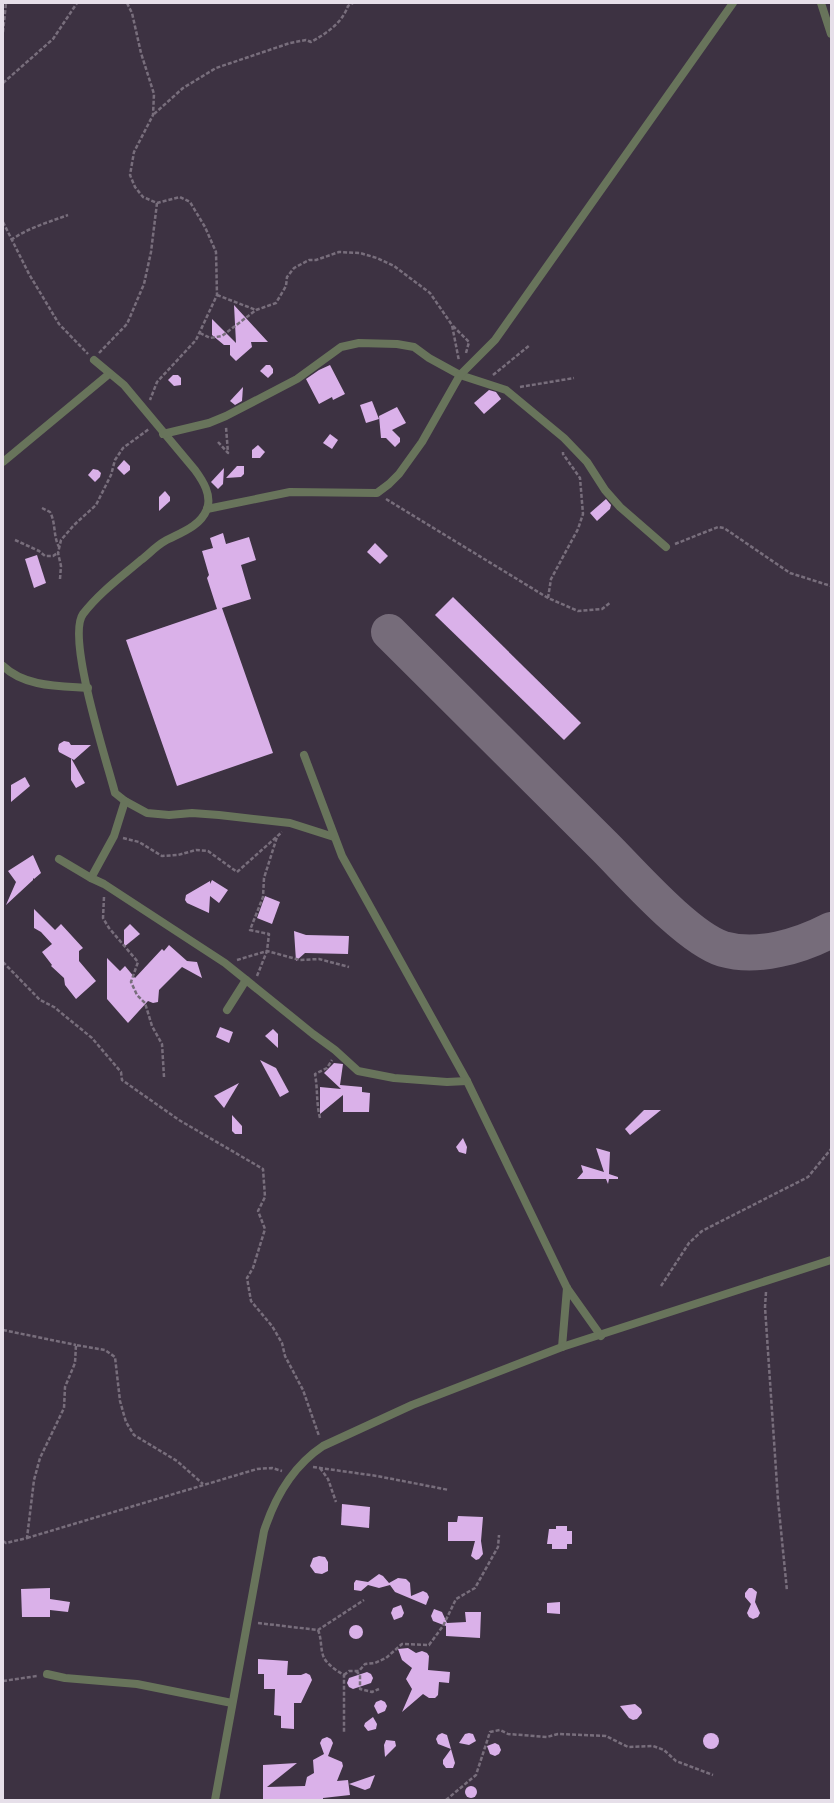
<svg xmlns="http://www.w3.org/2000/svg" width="834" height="1803" viewBox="0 0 834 1803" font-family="'Work Sans',sans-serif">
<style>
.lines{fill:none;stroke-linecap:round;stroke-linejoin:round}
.taxiway{stroke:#766c7a;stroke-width:36}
.building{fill:#dab1e9}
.path{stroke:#786e7c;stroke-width:2.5;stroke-dasharray:4 2;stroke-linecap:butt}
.street{stroke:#68745b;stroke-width:8}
</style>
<rect width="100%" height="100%" fill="#3d3242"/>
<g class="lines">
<path class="taxiway" d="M389,632C461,703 533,775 605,847C633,875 687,937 723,949C758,959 800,946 831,930"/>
</g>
<g class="building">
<polygon points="234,305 268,342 251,342 252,347 236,361 230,355 230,345 224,345 212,335 212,319 236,343"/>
<polygon points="266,365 270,365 273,369 273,373 268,378 260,371"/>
<polygon points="330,365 345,394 333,400 332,397 319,404 306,379 319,370"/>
<polygon points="173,375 178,375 181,378 181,385 174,386 168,380"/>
<polygon points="243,387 242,401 235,405 230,401"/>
<polygon points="489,390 496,392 501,399 484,414 474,403"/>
<polygon points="372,401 379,419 366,423 360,405"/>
<polygon points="397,407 406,423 392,430 400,438 400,442 395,447 386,438 381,438 379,416"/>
<polygon points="330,434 338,440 332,449 323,443"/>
<polygon points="258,445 265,452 260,458 252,458 252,450"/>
<polygon points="124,460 130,466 130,470 124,475 117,468"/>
<polygon points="237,466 244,466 244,474 241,477 226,478"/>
<polygon points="224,468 223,484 218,489 211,482"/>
<polygon points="93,469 98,470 101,473 100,477 95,482 88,475"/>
<polygon points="165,491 170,497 170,501 159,511 159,497"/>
<polygon points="606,499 611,505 610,509 597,521 590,513"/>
<polygon points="223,533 226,544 249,537 256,560 241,565 251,599 222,608 273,753 177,786 126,640 217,609 207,578 209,575 202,551 213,548 210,538"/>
<polygon points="375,543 388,556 380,564 367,552"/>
<polygon points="37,555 46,583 34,588 25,559"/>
<polygon points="453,597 581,723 564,740 435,615"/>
<polygon points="64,741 69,742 71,745 91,745 74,760 59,752 58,749 59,744"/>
<polygon points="71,758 85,783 76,788 71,780"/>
<polygon points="25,777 30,786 11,802 11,785"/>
<polygon points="33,855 41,873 34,879 33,878 33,880 6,905 16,882 8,871"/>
<polygon points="212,880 228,890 219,903 210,896 209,913 187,903 185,900 186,895 210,881 210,884"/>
<polygon points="265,896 280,902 272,924 257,918"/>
<polygon points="34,909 55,930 61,924 83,948 79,951 79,961 96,981 76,999 65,985 64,978 51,966 52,965 42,952 52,944 41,932 34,928"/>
<polygon points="130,924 140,934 124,947 124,930"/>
<polygon points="294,931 306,935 349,936 348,954 305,953 296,961"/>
<polygon points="169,945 187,961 197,962 202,978 182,967 159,990 158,1002 153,1003 148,1001 128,1023 107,999 107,958 120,971 125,966 135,978 162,949 164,951"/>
<polygon points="220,1027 233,1032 229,1043 216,1037"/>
<polygon points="273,1029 278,1034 278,1048 265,1036"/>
<polygon points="260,1060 276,1068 289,1092 280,1097"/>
<polygon points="334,1063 343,1064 340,1085 362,1087 362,1092 370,1093 369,1112 343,1112 343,1095 320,1114 320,1087 341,1089 324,1073"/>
<polygon points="239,1083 224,1108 214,1096"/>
<polygon points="644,1110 661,1110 630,1135 625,1129"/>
<polygon points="232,1115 242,1126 242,1134 235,1134 232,1131"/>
<polygon points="463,1138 467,1147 466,1154 459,1152 456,1147"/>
<polygon points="596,1148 610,1152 609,1174 618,1177 618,1179 609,1179 608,1184 606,1179 577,1179 583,1172 581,1165 604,1172"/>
<polygon points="342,1504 370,1507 369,1528 341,1525"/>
<polygon points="458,1516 483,1517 481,1541 483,1554 479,1559 476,1560 471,1556 475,1541 448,1541 448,1522 457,1522"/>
<polygon points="556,1526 567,1526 567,1531 572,1531 572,1544 567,1544 567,1549 552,1549 552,1544 547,1544 549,1529 556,1529"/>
<polygon points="319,1556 325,1557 328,1562 328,1571 322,1574 315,1573 310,1566 313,1558"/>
<polygon points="379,1574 383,1576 389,1583 398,1578 406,1579 410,1583 411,1596 423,1591 427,1593 429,1597 426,1605 395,1592 390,1585 379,1588 368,1585 361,1591 354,1590 354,1583 356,1580 368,1582"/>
<polygon points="50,1588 50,1599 70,1602 68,1612 50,1610 50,1617 22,1617 21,1589"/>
<polygon points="749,1588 752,1588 757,1592 755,1602 760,1613 758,1617 753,1619 749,1617 747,1613 751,1604 745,1597 745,1593"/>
<polygon points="560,1602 560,1614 547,1613 547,1603"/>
<polygon points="401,1605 404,1613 402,1617 394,1620 391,1613 393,1608"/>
<polygon points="434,1609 442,1612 447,1623 466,1622 465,1612 481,1612 480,1638 446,1636 446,1626 433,1621 431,1616"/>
<circle cx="356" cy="1632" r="7"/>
<polygon points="408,1648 416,1653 422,1651 427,1653 429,1656 428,1670 450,1672 449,1683 439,1682 438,1695 435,1698 429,1698 423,1694 402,1712 412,1689 406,1679 412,1668 402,1660 398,1649"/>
<polygon points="258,1659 288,1661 287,1675 301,1675 306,1673 310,1675 312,1680 301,1703 294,1703 294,1729 281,1728 281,1716 274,1715 275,1689 264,1689 264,1674 258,1674"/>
<polygon points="367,1672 371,1674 373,1678 371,1683 353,1689 349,1687 347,1683 349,1678"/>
<polygon points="381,1700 385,1702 387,1706 385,1711 378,1714 374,1706 376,1702"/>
<polygon points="635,1704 641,1709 642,1713 637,1719 633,1720 629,1718 620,1706"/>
<polygon points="373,1717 377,1724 376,1729 368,1731 364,1726 365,1723"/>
<polygon points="442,1733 447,1735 455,1763 453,1768 446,1768 443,1764 443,1760 451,1749 438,1744 436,1739 438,1735"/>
<polygon points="469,1733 473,1734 476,1741 469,1745 459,1743 465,1734"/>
<circle cx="711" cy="1741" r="8"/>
<polygon points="327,1737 331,1739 333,1743 328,1756 342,1762 343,1766 337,1781 348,1780 350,1795 323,1798 323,1800 263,1800 263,1765 297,1763 267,1787 305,1786 307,1777 314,1773 313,1760 324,1754 320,1743 322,1739"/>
<polygon points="386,1740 395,1741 396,1746 385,1757 384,1745"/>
<polygon points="495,1743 499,1745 501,1750 499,1754 495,1756 490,1754 487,1746"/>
<polygon points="375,1775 370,1788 365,1790 349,1784"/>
<circle cx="471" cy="1792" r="6"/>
</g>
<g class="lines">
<g class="path">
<polyline points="127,3 132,13 141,53 154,94 153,115 134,152 130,175 135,187 143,197 157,203 180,197 190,202 205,227 216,252 217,295 196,340 157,382 150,400"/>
<polyline points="3,32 6,3"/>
<polyline points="3,83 53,39 77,3"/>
<path d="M154,114L183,88L216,68L290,43L306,40L311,42C327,33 342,23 348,6L353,3"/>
<polyline points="3,222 29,274 59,324 88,354"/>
<path d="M11,240C28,228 49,222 68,215"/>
<polyline points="217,295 256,310"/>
<polyline points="453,326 469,342 466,353"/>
<polyline points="200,333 210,338 222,336 256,310 276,303 286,286 287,277 294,268 309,260 316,260 339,252 360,253 377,258 394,266 430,293 452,325 459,361"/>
<polyline points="99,353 127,324 144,284 151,252 157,203"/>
<polyline points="493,375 530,345"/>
<polyline points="520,387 574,378"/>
<polyline points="218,442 228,453 226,427"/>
<polyline points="386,499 548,598 578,611 602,609 611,602"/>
<path d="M42,508L50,512C56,523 53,536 59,547"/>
<polyline points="15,540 39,551 45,556 53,556 59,552"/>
<polyline points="675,544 718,527 724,528 790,573 831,586"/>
<polyline points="60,579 61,566 58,553 61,540 74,525 96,505 111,475 115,460 123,448 149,429"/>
<polyline points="548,598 551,579 578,529 583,514 580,478 563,454 563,452"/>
<polyline points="123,838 139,842 162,856 178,855 196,850 208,851 237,872 282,832"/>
<polyline points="104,897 103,918 109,928 138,962 131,982 137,995 145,1003 152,1026 162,1044 164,1077"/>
<polyline points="237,960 267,951 300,960 319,959 349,967"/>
<polyline points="3,962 40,1000 54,1007 92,1038 121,1072 122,1080 179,1120 263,1169 265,1197 258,1211 265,1229 253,1268 247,1278 251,1301 272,1326 282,1343 285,1356 303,1390 319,1436"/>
<polyline points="257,976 267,951 269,934 250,930 263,897 264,878 277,837"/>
<path d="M320,1118C316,1102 318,1091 315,1074L327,1068L332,1060"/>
<polyline points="661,1286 689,1243 702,1231 808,1177 831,1149"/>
<polyline points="766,1292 765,1307 778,1500 787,1591"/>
<polyline points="3,1330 76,1345"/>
<polyline points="313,1467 377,1476 449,1490"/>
<polyline points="320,1468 328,1479 336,1502"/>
<polyline points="27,1538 257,1469 272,1468 282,1471"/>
<polyline points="3,1541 6,1543 27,1538 34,1480 40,1458 64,1408 65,1387 75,1363 76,1345 105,1350 115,1357 120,1401 126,1422 134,1435 177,1461 203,1484"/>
<polyline points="258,1623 318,1630 364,1600"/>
<path d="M318,1630C322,1639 320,1649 324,1658C328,1665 337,1671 344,1675V1732"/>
<polyline points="356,1671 360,1675 360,1689 372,1692 379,1689"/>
<polyline points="344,1675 349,1671 359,1671 365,1664 375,1663 386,1658 402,1644 429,1645 443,1626 456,1599 475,1588 498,1547 499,1535"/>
<polyline points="3,1681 37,1676"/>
<polyline points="446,1800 476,1775 490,1732 500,1730 508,1734 547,1737 558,1734 606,1736 628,1747 653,1746 664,1750 676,1761 713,1775"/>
</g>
<g class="street">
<polyline points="821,3 831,34"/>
<path d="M94,360L124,385L195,470C203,481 212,495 207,509C200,527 180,533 165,541C156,546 149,554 141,560C121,577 99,593 83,614C66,637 107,762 115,793L125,801L147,813L169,815L192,813L219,815L290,823L334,837"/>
<polyline points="163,434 209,423 226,416 297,379 341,347 359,343 397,344 414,347 429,358 460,375 506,390 564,438 587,462 605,490 620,507 666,547"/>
<polyline points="3,462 109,374"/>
<polyline points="207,509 290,492 377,493 389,484 399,474 422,442 460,375 495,340 733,3"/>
<path d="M3,666C25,687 59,686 88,688"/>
<polyline points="304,755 342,856 467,1081 567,1288 601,1336"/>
<polyline points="125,801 114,836 91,878 104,884 225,963 313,1034 335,1050 358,1071 394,1078 447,1082 467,1081"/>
<polyline points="59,859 91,878"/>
<polyline points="227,1010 246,980"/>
<polyline points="562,1347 567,1288"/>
<polyline points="47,1674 65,1678 137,1684 232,1703"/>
<path d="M215,1800L264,1531C275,1497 293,1466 323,1446L412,1405L562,1347L831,1260"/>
</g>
</g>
<rect width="834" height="1803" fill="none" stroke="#e6dfe9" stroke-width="8"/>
</svg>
